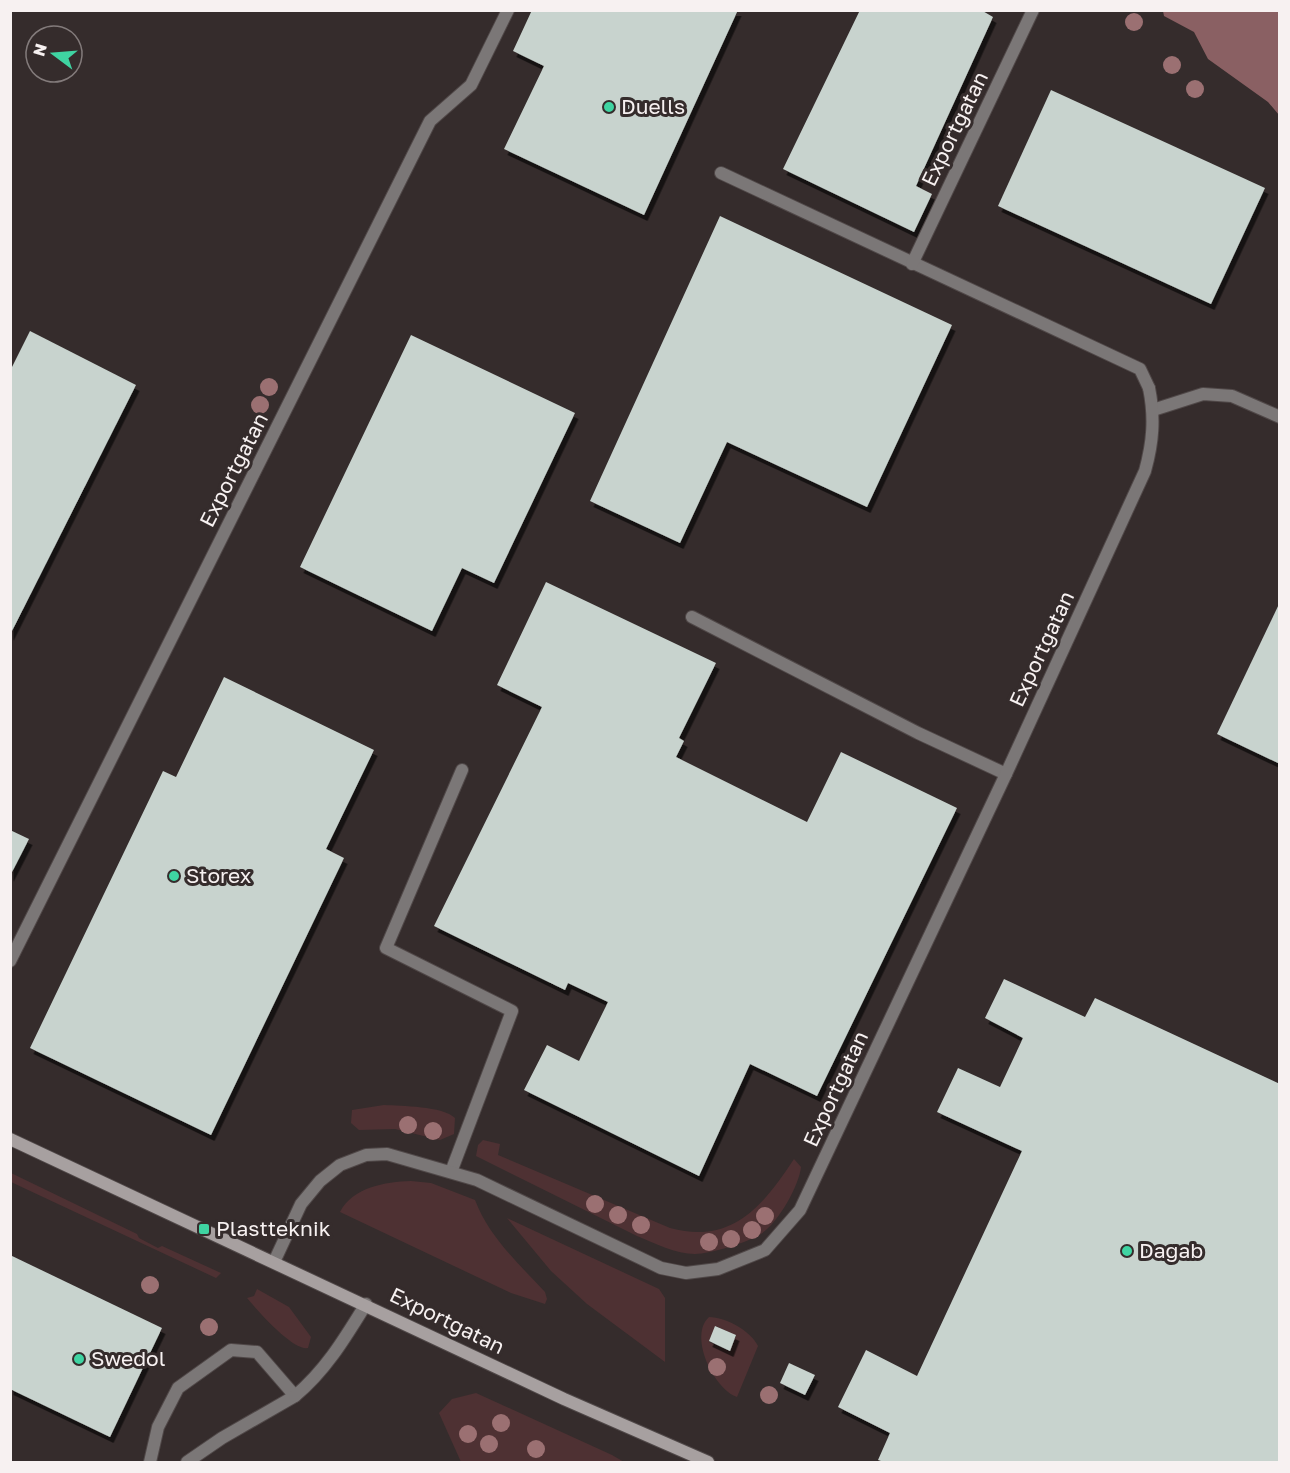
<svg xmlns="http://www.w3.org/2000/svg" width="1290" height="1473" viewBox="0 0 1290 1473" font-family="'Golos Text',sans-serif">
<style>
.green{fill:#4e3133;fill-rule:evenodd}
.water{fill:#8a6063}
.building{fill:#c8d3ce;filter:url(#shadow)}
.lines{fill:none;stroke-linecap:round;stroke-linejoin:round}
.lane-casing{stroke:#504848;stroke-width:14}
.street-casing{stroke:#504848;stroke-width:14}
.secondary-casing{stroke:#504848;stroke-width:14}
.lane{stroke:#7b7777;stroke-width:12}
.street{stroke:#7b7777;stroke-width:12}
.secondary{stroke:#a7a0a0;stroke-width:12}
.tree{fill:#9b7072}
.poi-dot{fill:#3fd4a2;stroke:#352c2c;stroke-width:2}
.labels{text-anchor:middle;stroke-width:6;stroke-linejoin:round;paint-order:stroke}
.poi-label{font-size:21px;fill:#f7f1f1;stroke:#352c2c;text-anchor:start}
.street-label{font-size:21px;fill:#f7f1f1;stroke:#352c2c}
</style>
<defs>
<filter id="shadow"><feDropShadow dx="3.5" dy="6" stdDeviation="0" flood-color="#0009"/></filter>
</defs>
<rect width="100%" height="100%" fill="#352c2c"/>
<g class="green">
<path d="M384,1105C401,1106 443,1106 455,1118L454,1134L440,1140L395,1129L359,1130L351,1123L352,1110Z"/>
<path d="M483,1140L500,1144L498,1155L670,1228C732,1245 763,1206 794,1159L801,1167C799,1186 778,1223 761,1234C749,1242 710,1254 695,1254C676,1254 654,1243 637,1236L476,1156L478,1145Z"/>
<polygon points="11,1173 137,1234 139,1238 158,1248 162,1246 221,1273 216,1278 11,1182"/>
<path d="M411,1181L431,1183L475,1200C489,1237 519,1264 545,1292L547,1299L545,1304L511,1293L340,1212C353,1187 385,1182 411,1181Z"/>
<polygon points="507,1218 659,1289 665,1298 665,1362 587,1304 551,1271"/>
<path d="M257,1289L289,1307L311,1337L308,1348C293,1351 257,1310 247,1298L254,1296Z"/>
<path d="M709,1317C726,1317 751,1331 758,1346L737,1397C714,1389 688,1336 709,1317ZM716,1326L736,1336L729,1351L709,1342Z"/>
<polygon points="476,1393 612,1455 624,1462 461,1462 439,1413 452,1399"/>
</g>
<polygon class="water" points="1163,11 1279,11 1279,115 1268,102 1208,59 1194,32 1164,16"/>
<g class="building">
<polygon points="532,10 738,10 644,215 504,149 544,66 513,51"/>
<polygon points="860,10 981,10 993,17 916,186 932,194 914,232 783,169"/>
<polygon points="1051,90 1265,188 1211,304 998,206"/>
<polygon points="720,216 952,325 867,507 727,442 680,543 590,501"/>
<polygon points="30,331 136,385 10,635 10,371"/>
<polygon points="411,335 575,413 494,583 462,568 432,631 300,567"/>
<polygon points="546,582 716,663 679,738 684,741 676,757 807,822 841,752 957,808 817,1096 750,1064 699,1176 524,1090 547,1045 579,1061 608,1002 568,983 565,990 434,926 542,707 497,685"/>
<polygon points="1280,602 1280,764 1217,734"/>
<polygon points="224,677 374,750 326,849 344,858 211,1135 30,1048 163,771 176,777"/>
<polygon points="10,830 29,839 10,876"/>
<polygon points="1004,979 1085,1017 1095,998 1280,1084 1280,1462 884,1462 878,1460 890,1433 838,1407 866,1350 917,1376 1022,1151 937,1112 958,1068 1000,1087 1023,1038 985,1018"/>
<polygon points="10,1255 162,1328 110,1437 10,1389"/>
<polygon points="715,1326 736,1335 730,1351 709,1341"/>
<polygon points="789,1363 815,1375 805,1395 780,1383"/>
</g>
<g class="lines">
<defs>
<g id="lane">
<polyline points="721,173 1140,369 1149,388"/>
<polyline points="912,264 1033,10"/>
<polyline points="1153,410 1203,394 1232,396 1280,417"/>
<polyline points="692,617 918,733 1006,774"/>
<polyline points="451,1172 512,1011 386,948 462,770"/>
<polyline points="150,1462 158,1427 178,1388 231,1350 257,1352 295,1396 222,1438 187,1462"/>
</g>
<g id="street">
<polyline points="10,961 430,121 471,85 508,10"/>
<path d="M274,1262L301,1204L320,1181L340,1165L366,1155L387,1154L477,1180L661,1268L686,1273L718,1269L765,1250L800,1210L1006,774L1145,471C1153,442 1155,418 1149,388"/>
<path d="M295,1396C326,1370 345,1338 366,1304"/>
</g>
<polyline id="secondary" points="10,1139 564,1399 708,1462"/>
</defs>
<use href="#lane" class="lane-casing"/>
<use href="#street" class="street-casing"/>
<use href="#secondary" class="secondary-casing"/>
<use href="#lane" class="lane"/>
<use href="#street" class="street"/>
<use href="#secondary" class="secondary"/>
</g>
<g class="tree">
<circle cx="1134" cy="22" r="9"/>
<circle cx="1172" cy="65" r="9"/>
<circle cx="1195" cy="89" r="9"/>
<circle cx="269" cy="387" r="9"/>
<circle cx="260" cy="405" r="9"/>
<circle cx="408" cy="1125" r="9"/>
<circle cx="433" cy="1131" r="9"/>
<circle cx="595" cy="1204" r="9"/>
<circle cx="618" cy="1215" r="9"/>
<circle cx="765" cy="1216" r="9"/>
<circle cx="641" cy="1225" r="9"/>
<circle cx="752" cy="1230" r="9"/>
<circle cx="731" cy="1239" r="9"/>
<circle cx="709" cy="1242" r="9"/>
<circle cx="150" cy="1285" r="9"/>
<circle cx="209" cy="1327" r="9"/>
<circle cx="717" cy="1367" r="9"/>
<circle cx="769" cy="1395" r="9"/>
<circle cx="501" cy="1423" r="9"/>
<circle cx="468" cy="1434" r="9"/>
<circle cx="489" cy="1444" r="9"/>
<circle cx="536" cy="1449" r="9"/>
</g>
<g class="poi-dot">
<circle cx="609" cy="107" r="6"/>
<circle cx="174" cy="876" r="6"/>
<rect x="198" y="1223" width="12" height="12" rx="3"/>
<circle cx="1127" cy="1251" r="6"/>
<circle cx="79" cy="1359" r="6"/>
</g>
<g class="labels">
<g class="poi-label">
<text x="621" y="114">Duells</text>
<text x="186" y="883">Storex</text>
<text x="216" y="1236">Plastteknik</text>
<text x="1139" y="1258">Dagab</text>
<text x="91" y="1366">Swedol</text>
</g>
<g class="street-label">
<text transform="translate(955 129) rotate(-64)" y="7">Exportgatan</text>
<text transform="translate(234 470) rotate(-63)" y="7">Exportgatan</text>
<text transform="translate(1042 649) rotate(-65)" y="7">Exportgatan</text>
<text transform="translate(836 1089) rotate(-65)" y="7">Exportgatan</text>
<text transform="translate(447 1321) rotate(26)" y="7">Exportgatan</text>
</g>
</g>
<rect width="1290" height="1473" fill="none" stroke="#f7f1f1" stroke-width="24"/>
<g transform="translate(54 54) rotate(286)"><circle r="28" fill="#352c2c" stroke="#837b7b" stroke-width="1.5"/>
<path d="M0-4.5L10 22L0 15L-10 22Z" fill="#3fd4a2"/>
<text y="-9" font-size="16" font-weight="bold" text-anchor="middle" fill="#f7f1f1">N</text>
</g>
</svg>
